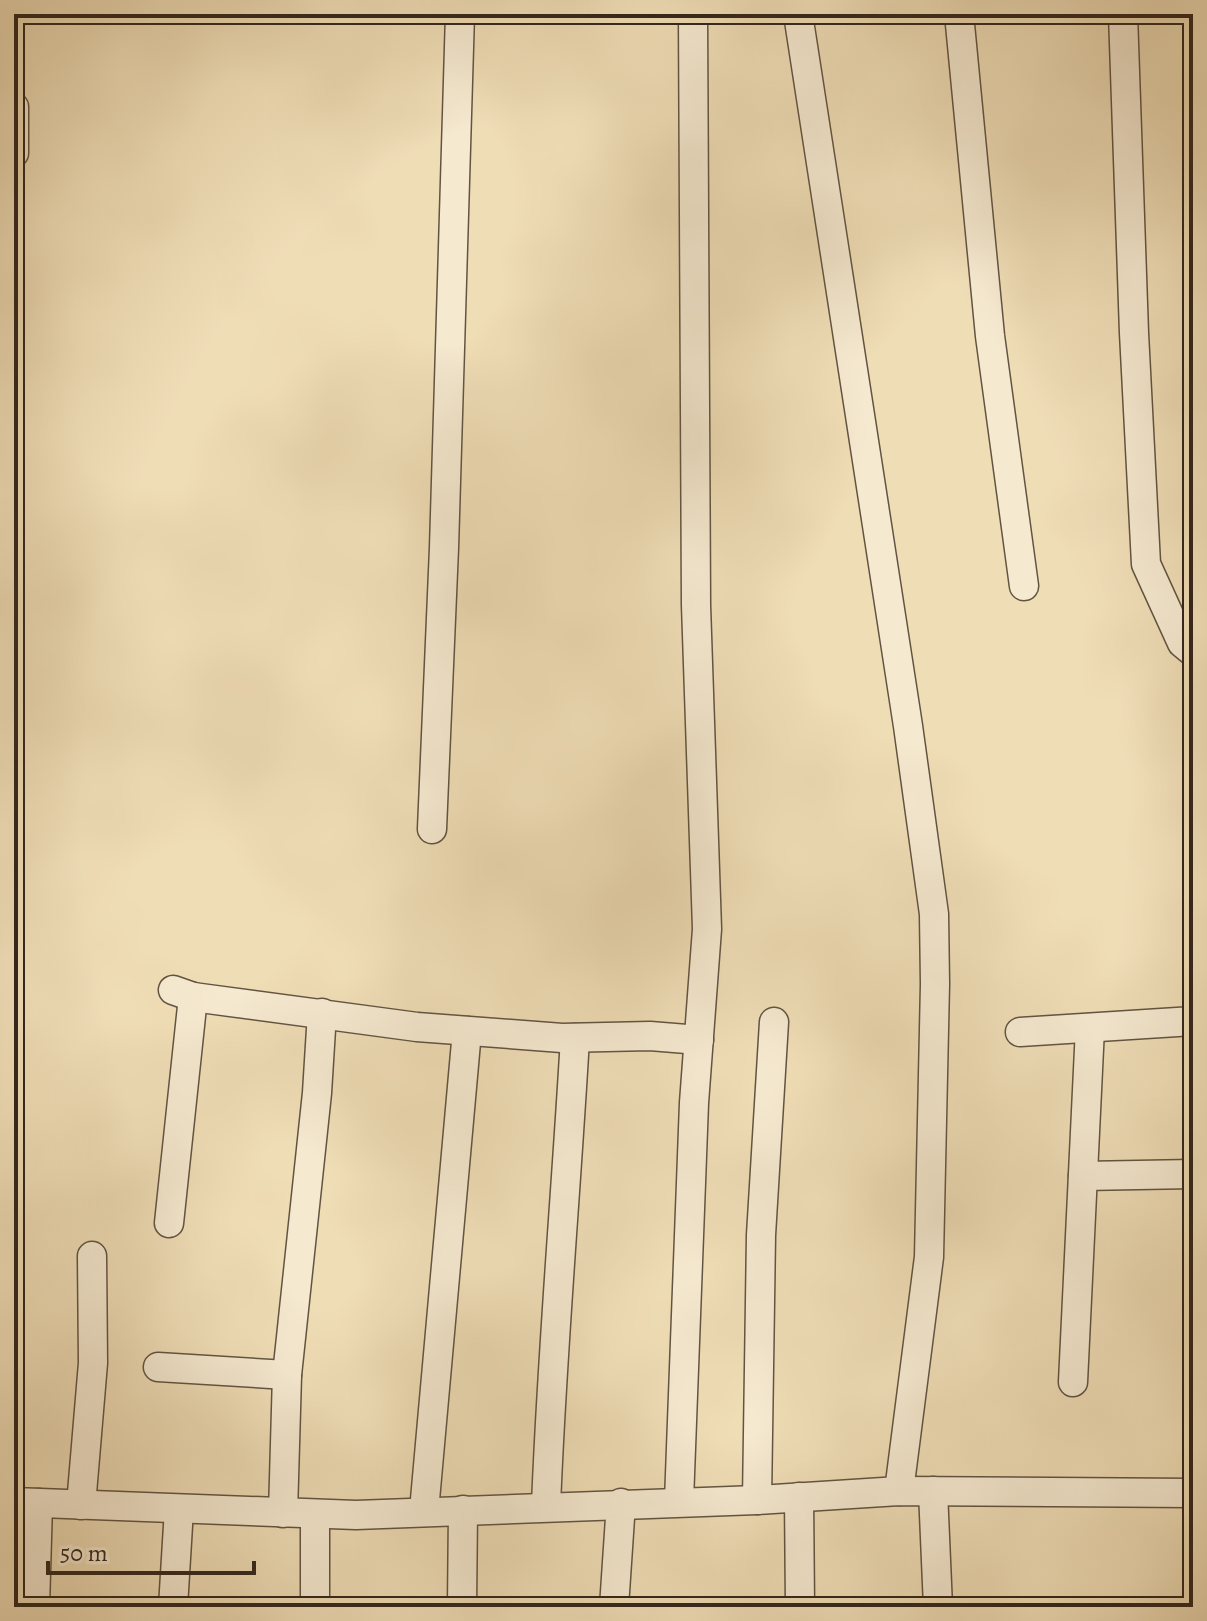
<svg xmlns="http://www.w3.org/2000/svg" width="1207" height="1621" viewBox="0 0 1207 1621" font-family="Alegreya,serif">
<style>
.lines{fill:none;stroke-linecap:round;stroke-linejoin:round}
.street-casing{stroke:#625442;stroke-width:31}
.street{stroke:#f5e9d0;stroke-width:28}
</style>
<rect width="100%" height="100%" fill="#efddb6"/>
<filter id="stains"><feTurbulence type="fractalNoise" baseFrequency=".0025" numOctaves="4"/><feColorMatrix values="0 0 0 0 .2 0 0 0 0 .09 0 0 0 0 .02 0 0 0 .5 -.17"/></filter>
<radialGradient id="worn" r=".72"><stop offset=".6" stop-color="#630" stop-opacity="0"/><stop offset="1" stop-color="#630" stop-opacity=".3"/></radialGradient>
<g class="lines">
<defs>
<g id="street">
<polyline points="798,14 908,726 934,914 935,984 929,1257 899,1491"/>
<polyline points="959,14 990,336 1024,586"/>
<polyline points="1123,14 1134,333 1146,564 1182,643 1193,652"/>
<polyline points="14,107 14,153"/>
<polyline points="432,829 444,548 460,14"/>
<polyline points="173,990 193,997 417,1027 562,1038 650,1036 699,1040"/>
<polyline points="1020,1032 1193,1021"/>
<polyline points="1083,1176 1193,1174"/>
<polyline points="169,1223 193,997"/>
<polyline points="158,1367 287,1375"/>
<polyline points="1073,1382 1090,1028"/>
<polyline points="933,1491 938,1607"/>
<polyline points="799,1497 800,1607"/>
<polyline points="757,1500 761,1235 774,1022"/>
<polyline points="679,1501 694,1103 707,929 696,605 693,14"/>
<polyline points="14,1502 356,1515 757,1500 899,1491 1193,1493"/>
<polyline points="81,1505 93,1363 92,1256"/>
<path d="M546,1506C552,1350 566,1194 575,1038"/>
<polyline points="424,1511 467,1031"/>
<polyline points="283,1513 287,1375 317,1093 322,1013"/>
<polyline points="35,1607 38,1503"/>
<polyline points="173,1607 179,1509"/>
<polyline points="315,1607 315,1514"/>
<polyline points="462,1607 463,1510"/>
<polyline points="614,1607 621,1503"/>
</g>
</defs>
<use href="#street" class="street-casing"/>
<use href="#street" class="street"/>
</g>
<rect width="1207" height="1621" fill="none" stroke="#efddb6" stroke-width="48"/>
<rect x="16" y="16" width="1175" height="1589" fill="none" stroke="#33261c" stroke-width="4"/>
<rect x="24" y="24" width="1159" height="1573" fill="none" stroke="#33261c" stroke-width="2"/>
<path d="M48 1561v12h206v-12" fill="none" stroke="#33261c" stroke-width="4"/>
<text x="60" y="1561" font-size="24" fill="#33261c" stroke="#f5e9d0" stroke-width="6" paint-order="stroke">50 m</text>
<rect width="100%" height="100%" filter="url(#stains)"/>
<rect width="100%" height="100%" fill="url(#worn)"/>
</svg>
